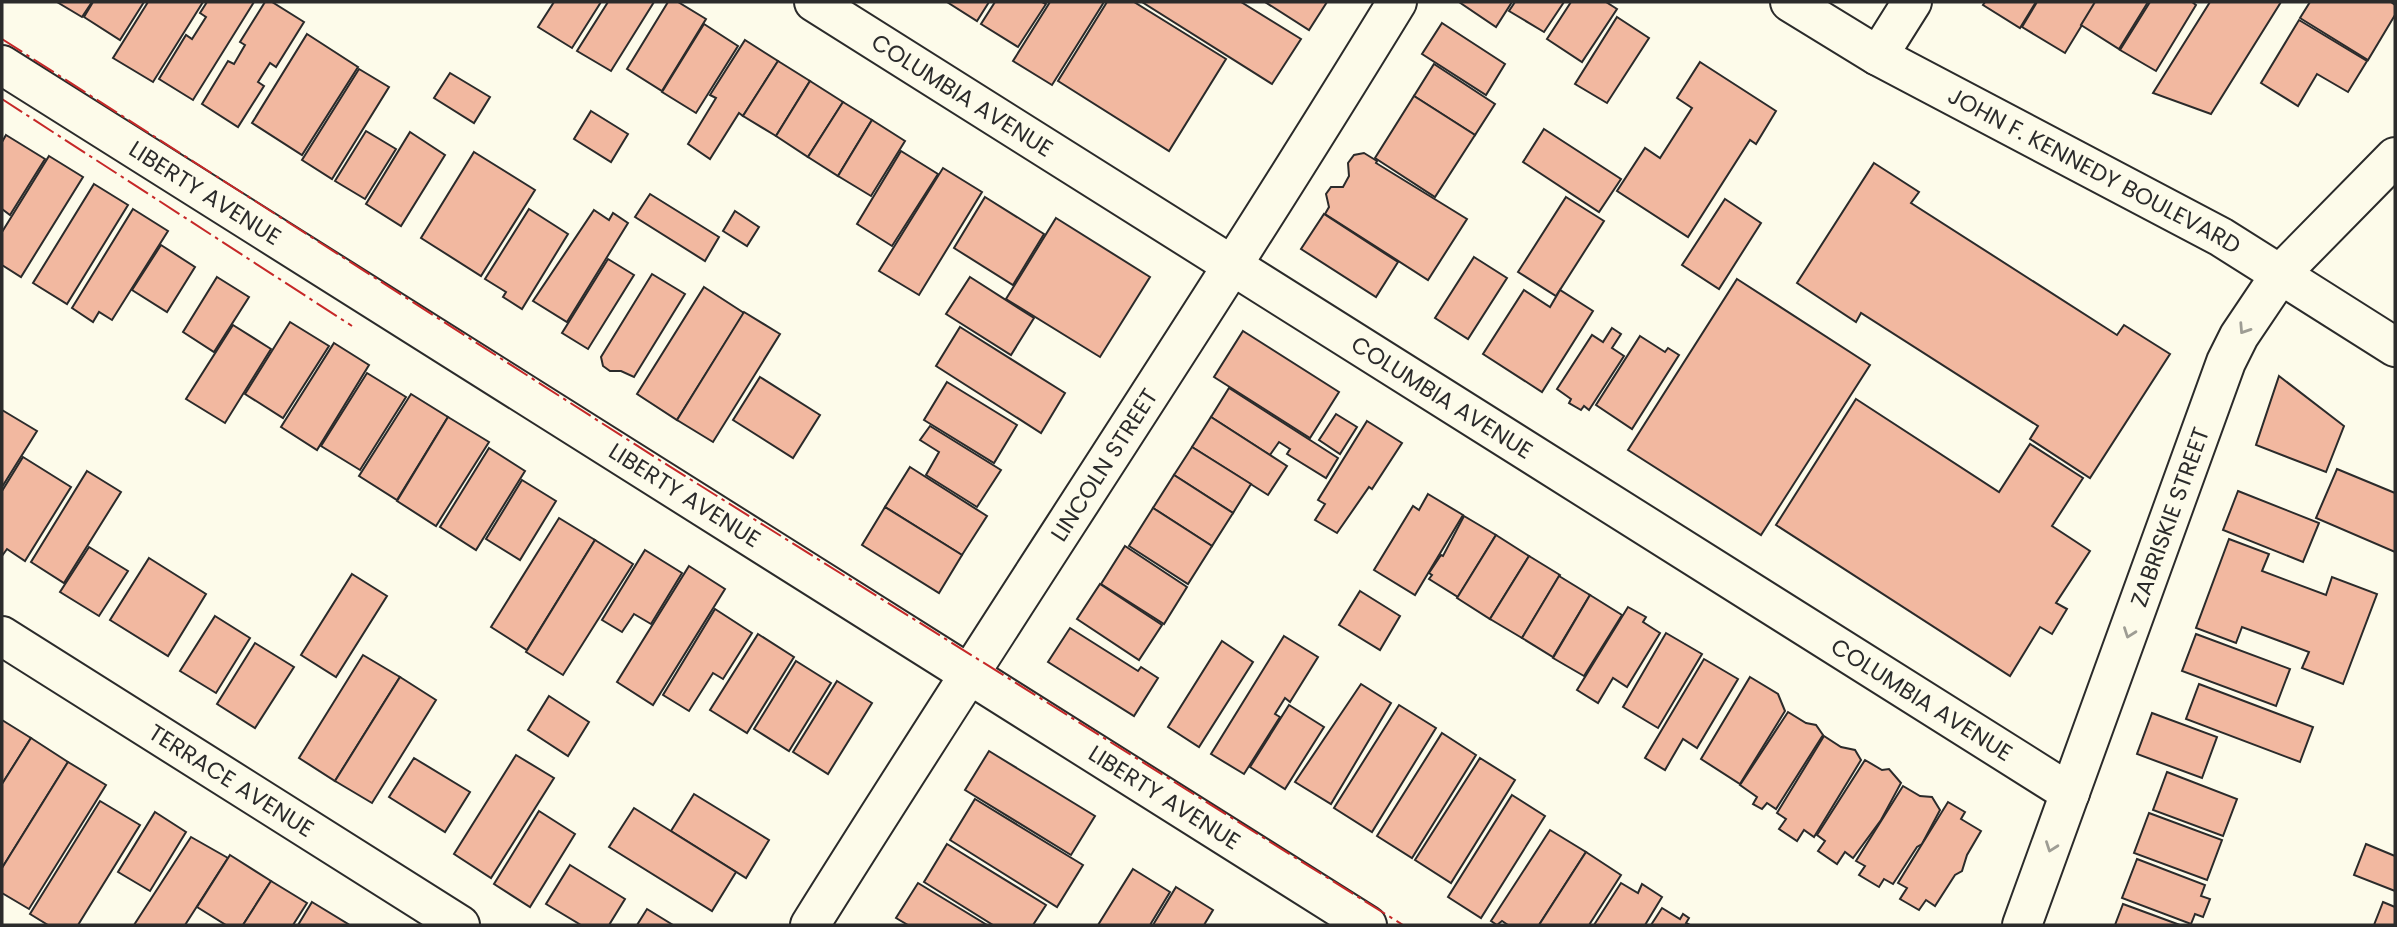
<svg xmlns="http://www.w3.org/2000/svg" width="2397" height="927" viewBox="0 0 2397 927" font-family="Poppins,sans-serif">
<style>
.building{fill:#f2b8a0;stroke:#2b2b2b;stroke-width:2}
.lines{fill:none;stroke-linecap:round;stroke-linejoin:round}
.minor-casing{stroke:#2b2b2b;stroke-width:42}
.major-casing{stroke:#2b2b2b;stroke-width:42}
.minor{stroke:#fdfbea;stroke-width:38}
.major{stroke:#fdfbea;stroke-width:38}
.power{stroke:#c62828;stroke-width:2;stroke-dasharray:24 5 3.5 5;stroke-linecap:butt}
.oneway{stroke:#9e9d94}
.labels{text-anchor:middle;stroke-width:5;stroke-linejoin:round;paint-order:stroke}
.street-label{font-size:23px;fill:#2b2b2b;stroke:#fdfbea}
</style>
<rect width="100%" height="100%" fill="#fdfbea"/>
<g class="building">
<polygon points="57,2 92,2 82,17"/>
<polygon points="93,2 144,2 120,40 84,17"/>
<polygon points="148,2 203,2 153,82 113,58"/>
<polygon points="207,2 254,2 193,100 159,79 186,35 192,39 206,17 200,13"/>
<polygon points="265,2 272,2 304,22 276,67 270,63 258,82 264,86 238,127 202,104 228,61 234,64 245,45 240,42"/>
<polygon points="554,2 601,2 572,48 538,27"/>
<polygon points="608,2 654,2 611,71 577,51"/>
<polygon points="668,2 678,2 706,19 662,91 627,69"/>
<polygon points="947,2 989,2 977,21"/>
<polygon points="995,2 1042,2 1046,4 1018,47 981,24"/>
<polygon points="1050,2 1104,2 1052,85 1013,61"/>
<polygon points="1107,2 1134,2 1226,59 1169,151 1058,81"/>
<polygon points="1142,2 1241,2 1301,39 1272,84"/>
<polygon points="1265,2 1327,2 1309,30"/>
<polygon points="1459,2 1512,2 1496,27"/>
<polygon points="1515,2 1564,2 1544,32 1509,11"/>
<polygon points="1571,2 1606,2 1617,9 1582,62 1547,39"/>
<polygon points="1985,2 2036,2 2020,28 1983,5"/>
<polygon points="2037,2 2096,2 2065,53 2022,27"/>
<polygon points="2095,2 2148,2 2119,49 2081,25"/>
<polygon points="2150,2 2192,2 2196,5 2156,71 2120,50"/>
<polygon points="2210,2 2281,2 2211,114 2153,93"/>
<polygon points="2310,2 2391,2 2395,5 2395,15 2368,60 2300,18"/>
<polygon points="1617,17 1649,38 1607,103 1575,84"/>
<polygon points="2299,20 2367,61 2348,92 2317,74 2298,106 2261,83"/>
<polygon points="1442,23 1505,64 1486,95 1422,54"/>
<polygon points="704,24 738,46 696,113 662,92"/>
<polygon points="307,34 358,67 302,155 252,123"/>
<polygon points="745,40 778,61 743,116 739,113 710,159 688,144 716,98 710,95"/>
<polygon points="778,61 810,81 776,136 743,116"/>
<polygon points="1700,62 1776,111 1756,144 1750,140 1688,237 1617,191 1645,148 1660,158 1692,108 1677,98"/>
<polygon points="1434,64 1495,104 1475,135 1414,96"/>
<polygon points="359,69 389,87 332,179 302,160"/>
<polygon points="450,73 490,97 474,123 434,98"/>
<polygon points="810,81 843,102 808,157 776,136"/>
<polygon points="1414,96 1475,135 1435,197 1375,158"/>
<polygon points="843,102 872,120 838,176 808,157"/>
<polygon points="591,111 628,134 611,162 574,139"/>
<polygon points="872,120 905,141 871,196 838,176"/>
<polygon points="1544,129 1621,179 1599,212 1523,162"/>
<polygon points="366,131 396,149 365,199 335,181"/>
<polygon points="410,132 445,155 401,226 366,204"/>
<polygon points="6,135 45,159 10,215 2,209 2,142"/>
<polygon points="901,151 938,174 892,246 857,224"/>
<polygon points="474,152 535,190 481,276 421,238"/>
<polygon points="1364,153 1377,161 1376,163 1467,219 1428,280 1325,214 1329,207 1326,194 1331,187 1343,187 1349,176 1348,163 1354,155"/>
<polygon points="49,156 83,177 21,277 2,265 2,232"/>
<polygon points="1874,163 1919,192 1911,203 2117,335 2124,325 2170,354 2090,478 2030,439 2038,426 1861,313 1856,322 1797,283"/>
<polygon points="943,168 982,192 919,295 879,271"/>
<polygon points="94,184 128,205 67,304 33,283"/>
<polygon points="650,194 719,237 705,261 635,217"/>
<polygon points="985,197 1044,234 1013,285 954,248"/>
<polygon points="1566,197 1604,221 1556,296 1518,272"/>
<polygon points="1725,199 1761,223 1719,289 1682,265"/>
<polygon points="133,209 168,231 112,320 99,312 93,322 72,308"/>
<polygon points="529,209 568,234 522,309 503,297 506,292 485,279"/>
<polygon points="594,210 609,220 613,213 628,223 567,322 533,301"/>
<polygon points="735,211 759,227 747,246 723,231"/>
<polygon points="1324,214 1398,262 1376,297 1301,249"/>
<polygon points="1056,218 1150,277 1100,357 1006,299"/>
<polygon points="161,245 195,267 167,312 132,290"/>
<polygon points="1474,257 1507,278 1468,339 1435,318"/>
<polygon points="608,259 634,275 588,349 562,333"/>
<polygon points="652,274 685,294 634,377 621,371 610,371 603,366 601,357"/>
<polygon points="217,277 249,297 214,352 183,332"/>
<polygon points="970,277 1034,318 1011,355 946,314"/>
<polygon points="1737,279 1870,365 1761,535 1628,450"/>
<polygon points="704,287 744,313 677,420 637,394"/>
<polygon points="1524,290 1550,307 1560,290 1593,311 1542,392 1483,354"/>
<polygon points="744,312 780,334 713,442 677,420"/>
<polygon points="290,322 329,346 283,418 245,394"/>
<polygon points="233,325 271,349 225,423 186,399"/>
<polygon points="960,327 1065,393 1041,433 936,366"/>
<polygon points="1612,328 1621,334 1612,348 1624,356 1589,410 1584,406 1581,410 1569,403 1571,399 1557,389 1592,335 1603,342"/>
<polygon points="1243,331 1339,392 1310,438 1214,377"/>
<polygon points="1640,336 1665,352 1668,348 1679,355 1632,429 1596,405"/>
<polygon points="334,343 369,365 317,450 281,427"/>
<polygon points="367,373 406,397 360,470 321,446"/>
<polygon points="2279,376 2344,426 2326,472 2256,445"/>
<polygon points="760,377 820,415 793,458 733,420"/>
<polygon points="947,382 1017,425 994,463 924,420"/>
<polygon points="1229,388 1338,458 1326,478 1287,454 1290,449 1279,442 1270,455 1211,417"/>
<polygon points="411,394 448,417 397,500 359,476"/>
<polygon points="1856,399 1999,492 2030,444 2083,478 2052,526 2090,551 2056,603 2067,609 2052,634 2040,627 2010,676 1776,525"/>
<polygon points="2,410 37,431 2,487"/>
<polygon points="1336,414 1357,427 1340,454 1319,440"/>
<polygon points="448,417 489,442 436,526 397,501"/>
<polygon points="1211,417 1287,466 1268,495 1192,447"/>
<polygon points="1367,421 1402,443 1372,489 1369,487 1337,533 1315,520 1325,504 1318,500"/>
<polygon points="930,426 1001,470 977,507 926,475 939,452 920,440"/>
<polygon points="1192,447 1251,484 1233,513 1174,475"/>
<polygon points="489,448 525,471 476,550 440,527"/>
<polygon points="23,457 71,487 25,561 7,549 2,556 2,491"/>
<polygon points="910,467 987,516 962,555 885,507"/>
<polygon points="2337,469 2395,493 2395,552 2316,518"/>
<polygon points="87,471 121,492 64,583 31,562"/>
<polygon points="1174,475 1233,513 1212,546 1153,508"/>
<polygon points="522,480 556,501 520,560 486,539"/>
<polygon points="2238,491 2319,523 2303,562 2223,530"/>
<polygon points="1428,494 1463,515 1415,595 1374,570 1413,506 1419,510"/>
<polygon points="885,507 962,555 939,593 862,545"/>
<polygon points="1153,508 1212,546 1188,584 1129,546"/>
<polygon points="1464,516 1496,535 1458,597 1429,579 1432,575 1429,573 1441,555 1443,556"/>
<polygon points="559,518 595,540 527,650 491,627"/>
<polygon points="1496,535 1529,556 1490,619 1457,598"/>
<polygon points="2229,539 2269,554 2262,571 2326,595 2332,577 2377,594 2343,684 2302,668 2309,652 2242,627 2236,643 2196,628"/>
<polygon points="595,540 633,564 563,675 526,652"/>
<polygon points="1125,546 1187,587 1164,624 1101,584"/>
<polygon points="89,547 128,571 99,616 60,592"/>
<polygon points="645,550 682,573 651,624 634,614 622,632 602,620"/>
<polygon points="1529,556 1560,575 1522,638 1490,619"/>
<polygon points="149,558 206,594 168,656 110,620"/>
<polygon points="689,566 725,589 653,705 617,682"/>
<polygon points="352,574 387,596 336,677 301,655"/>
<polygon points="1559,576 1590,595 1553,657 1522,638"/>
<polygon points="1100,584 1162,625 1139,660 1077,619"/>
<polygon points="1360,591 1400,616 1380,650 1339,625"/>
<polygon points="1590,595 1622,615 1584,676 1553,658"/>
<polygon points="1628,607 1646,617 1643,622 1660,633 1627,687 1613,678 1598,703 1577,690"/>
<polygon points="715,609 752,633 723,679 713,673 689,711 663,695"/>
<polygon points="215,616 250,638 216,693 180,671"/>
<polygon points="1070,628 1138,671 1141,667 1158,678 1134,716 1048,662"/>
<polygon points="1666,633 1702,654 1658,728 1623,707"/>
<polygon points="758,634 794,657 747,733 710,710"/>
<polygon points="2196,634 2290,669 2276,706 2182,671"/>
<polygon points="1284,636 1318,657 1290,702 1285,698 1275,714 1280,717 1244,774 1211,754"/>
<polygon points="1222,641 1253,662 1199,747 1168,727"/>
<polygon points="255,643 294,667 255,728 217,704"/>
<polygon points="363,655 400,677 335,781 299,758"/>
<polygon points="1704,659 1738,679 1697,748 1683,739 1665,770 1645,758"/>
<polygon points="796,661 831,683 789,751 754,729"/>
<polygon points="400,677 436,700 372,803 335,781"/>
<polygon points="1750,677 1778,694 1785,711 1740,784 1701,759"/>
<polygon points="837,681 872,703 828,774 793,752"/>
<polygon points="1361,684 1391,703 1331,804 1295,782"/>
<polygon points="2199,684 2313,727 2300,762 2186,719"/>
<polygon points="549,696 589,722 568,756 528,730"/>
<polygon points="1289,705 1324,727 1285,789 1250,767"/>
<polygon points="1399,705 1436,728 1372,832 1334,808"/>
<polygon points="1788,712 1806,723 1816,725 1823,735 1776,809 1767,803 1762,809 1753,804 1757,797 1740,785"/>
<polygon points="2152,713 2217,737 2202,778 2137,754"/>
<polygon points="2,720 31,738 2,784"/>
<polygon points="1442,733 1476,755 1412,858 1377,836"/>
<polygon points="1824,736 1841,747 1855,750 1861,760 1814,837 1804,830 1797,841 1779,829 1786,819 1777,813"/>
<polygon points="31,738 68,762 2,868 2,784"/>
<polygon points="989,751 1095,816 1071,855 965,790"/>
<polygon points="516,755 554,778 491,878 454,854"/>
<polygon points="414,758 470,792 445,832 389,797"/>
<polygon points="1480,758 1515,780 1451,883 1415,860"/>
<polygon points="1865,760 1882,770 1889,769 1901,783 1881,820 1853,858 1845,852 1837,864 1818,851 1825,841 1817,835"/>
<polygon points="68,762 106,785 29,909 2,893 2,868"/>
<polygon points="2167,772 2237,799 2223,836 2153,810"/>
<polygon points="1903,786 1920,796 1932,797 1940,810 1922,844 1917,847 1893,884 1884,879 1879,887 1859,875 1865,866 1856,861"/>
<polygon points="694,794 769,840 746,878 671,831"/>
<polygon points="1512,795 1545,816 1481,918 1448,897"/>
<polygon points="975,799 1083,865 1057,907 950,840"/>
<polygon points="100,801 140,825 78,925 48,925 30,914"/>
<polygon points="1948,802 1965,812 1961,819 1981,831 1967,855 1962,871 1955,875 1935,906 1926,900 1919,910 1900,899 1907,888 1898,883"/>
<polygon points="634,808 736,872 712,911 609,847"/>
<polygon points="539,811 575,834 530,907 494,884"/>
<polygon points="155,812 186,832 150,891 118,872"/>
<polygon points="2149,813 2222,840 2207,880 2134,853"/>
<polygon points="1550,830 1586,852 1539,925 1508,925 1502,921 1497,925 1491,921"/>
<polygon points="191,837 228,858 185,925 134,925"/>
<polygon points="947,844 1046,905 1033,925 993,925 924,882"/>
<polygon points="2366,844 2395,856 2395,891 2354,875"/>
<polygon points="1586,852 1621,875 1589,925 1539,925"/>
<polygon points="230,855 271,881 243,925 226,925 197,907"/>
<polygon points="2137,859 2205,885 2201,896 2210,899 2203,917 2195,914 2191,924 2122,898"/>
<polygon points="570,865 625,899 609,925 581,925 546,904"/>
<polygon points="1133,869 1170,892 1150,925 1098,925"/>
<polygon points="271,881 307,903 293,925 243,925"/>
<polygon points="918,883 987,925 908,925 896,918"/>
<polygon points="1621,883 1638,893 1642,884 1662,897 1645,925 1594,925"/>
<polygon points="1176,887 1213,910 1204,925 1153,925"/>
<polygon points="312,902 348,924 347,925 298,925"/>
<polygon points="2383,902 2395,907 2395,925 2374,925"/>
<polygon points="2123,904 2180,925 2115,925"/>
<polygon points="1662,908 1680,919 1683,914 1689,918 1686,923 1690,925 1651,925"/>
<polygon points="647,909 673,925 637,925"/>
</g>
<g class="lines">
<defs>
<g id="minor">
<path id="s1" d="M814,2L2070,793"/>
<polyline points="1878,56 1912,2"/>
<path id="s2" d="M2,65L1367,925"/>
<path id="s3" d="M2,636L460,925"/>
<path id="s4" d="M810,925C1003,616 1207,313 1397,2"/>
<path id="s5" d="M2022,925L2226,362L2239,336L2282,272L2395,157"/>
</g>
<g id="major">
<path id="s6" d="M1790,2L1878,56L2221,237L2395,347"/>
</g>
</defs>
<use href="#minor" class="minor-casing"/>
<use href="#major" class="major-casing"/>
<use href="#minor" class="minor"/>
<use href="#major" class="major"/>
<g class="power">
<polyline points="2,39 661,461 1403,925"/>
<polyline points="2,99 352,326"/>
</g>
</g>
<defs><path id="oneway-chevron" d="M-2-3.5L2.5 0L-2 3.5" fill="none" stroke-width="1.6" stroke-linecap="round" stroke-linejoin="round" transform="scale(1.75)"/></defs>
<g class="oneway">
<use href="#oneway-chevron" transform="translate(2244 329) rotate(123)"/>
<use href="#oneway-chevron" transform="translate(2129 633) rotate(110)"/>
<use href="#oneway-chevron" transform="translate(2051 847) rotate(110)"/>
</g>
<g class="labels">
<g class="street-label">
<text dy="8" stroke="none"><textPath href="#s1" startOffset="175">COLUMBIA AVENUE</textPath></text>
<text dy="8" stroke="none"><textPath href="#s6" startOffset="348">JOHN F. KENNEDY BOULEVARD</textPath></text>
<text dy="8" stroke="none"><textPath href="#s2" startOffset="240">LIBERTY AVENUE</textPath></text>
<text dy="8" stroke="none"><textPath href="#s1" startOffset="742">COLUMBIA AVENUE</textPath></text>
<text dy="8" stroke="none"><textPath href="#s4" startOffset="546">LINCOLN STREET</textPath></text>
<text dy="8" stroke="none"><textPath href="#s2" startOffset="807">LIBERTY AVENUE</textPath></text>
<text dy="8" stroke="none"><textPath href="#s5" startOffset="434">ZABRISKIE STREET</textPath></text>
<text dy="8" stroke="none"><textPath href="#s1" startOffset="1309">COLUMBIA AVENUE</textPath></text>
<text dy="8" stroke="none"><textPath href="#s3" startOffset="271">TERRACE AVENUE</textPath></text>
<text dy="8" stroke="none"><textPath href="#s2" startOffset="1374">LIBERTY AVENUE</textPath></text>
</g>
</g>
<rect width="2397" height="927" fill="none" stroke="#2b2b2b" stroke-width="7"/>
</svg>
